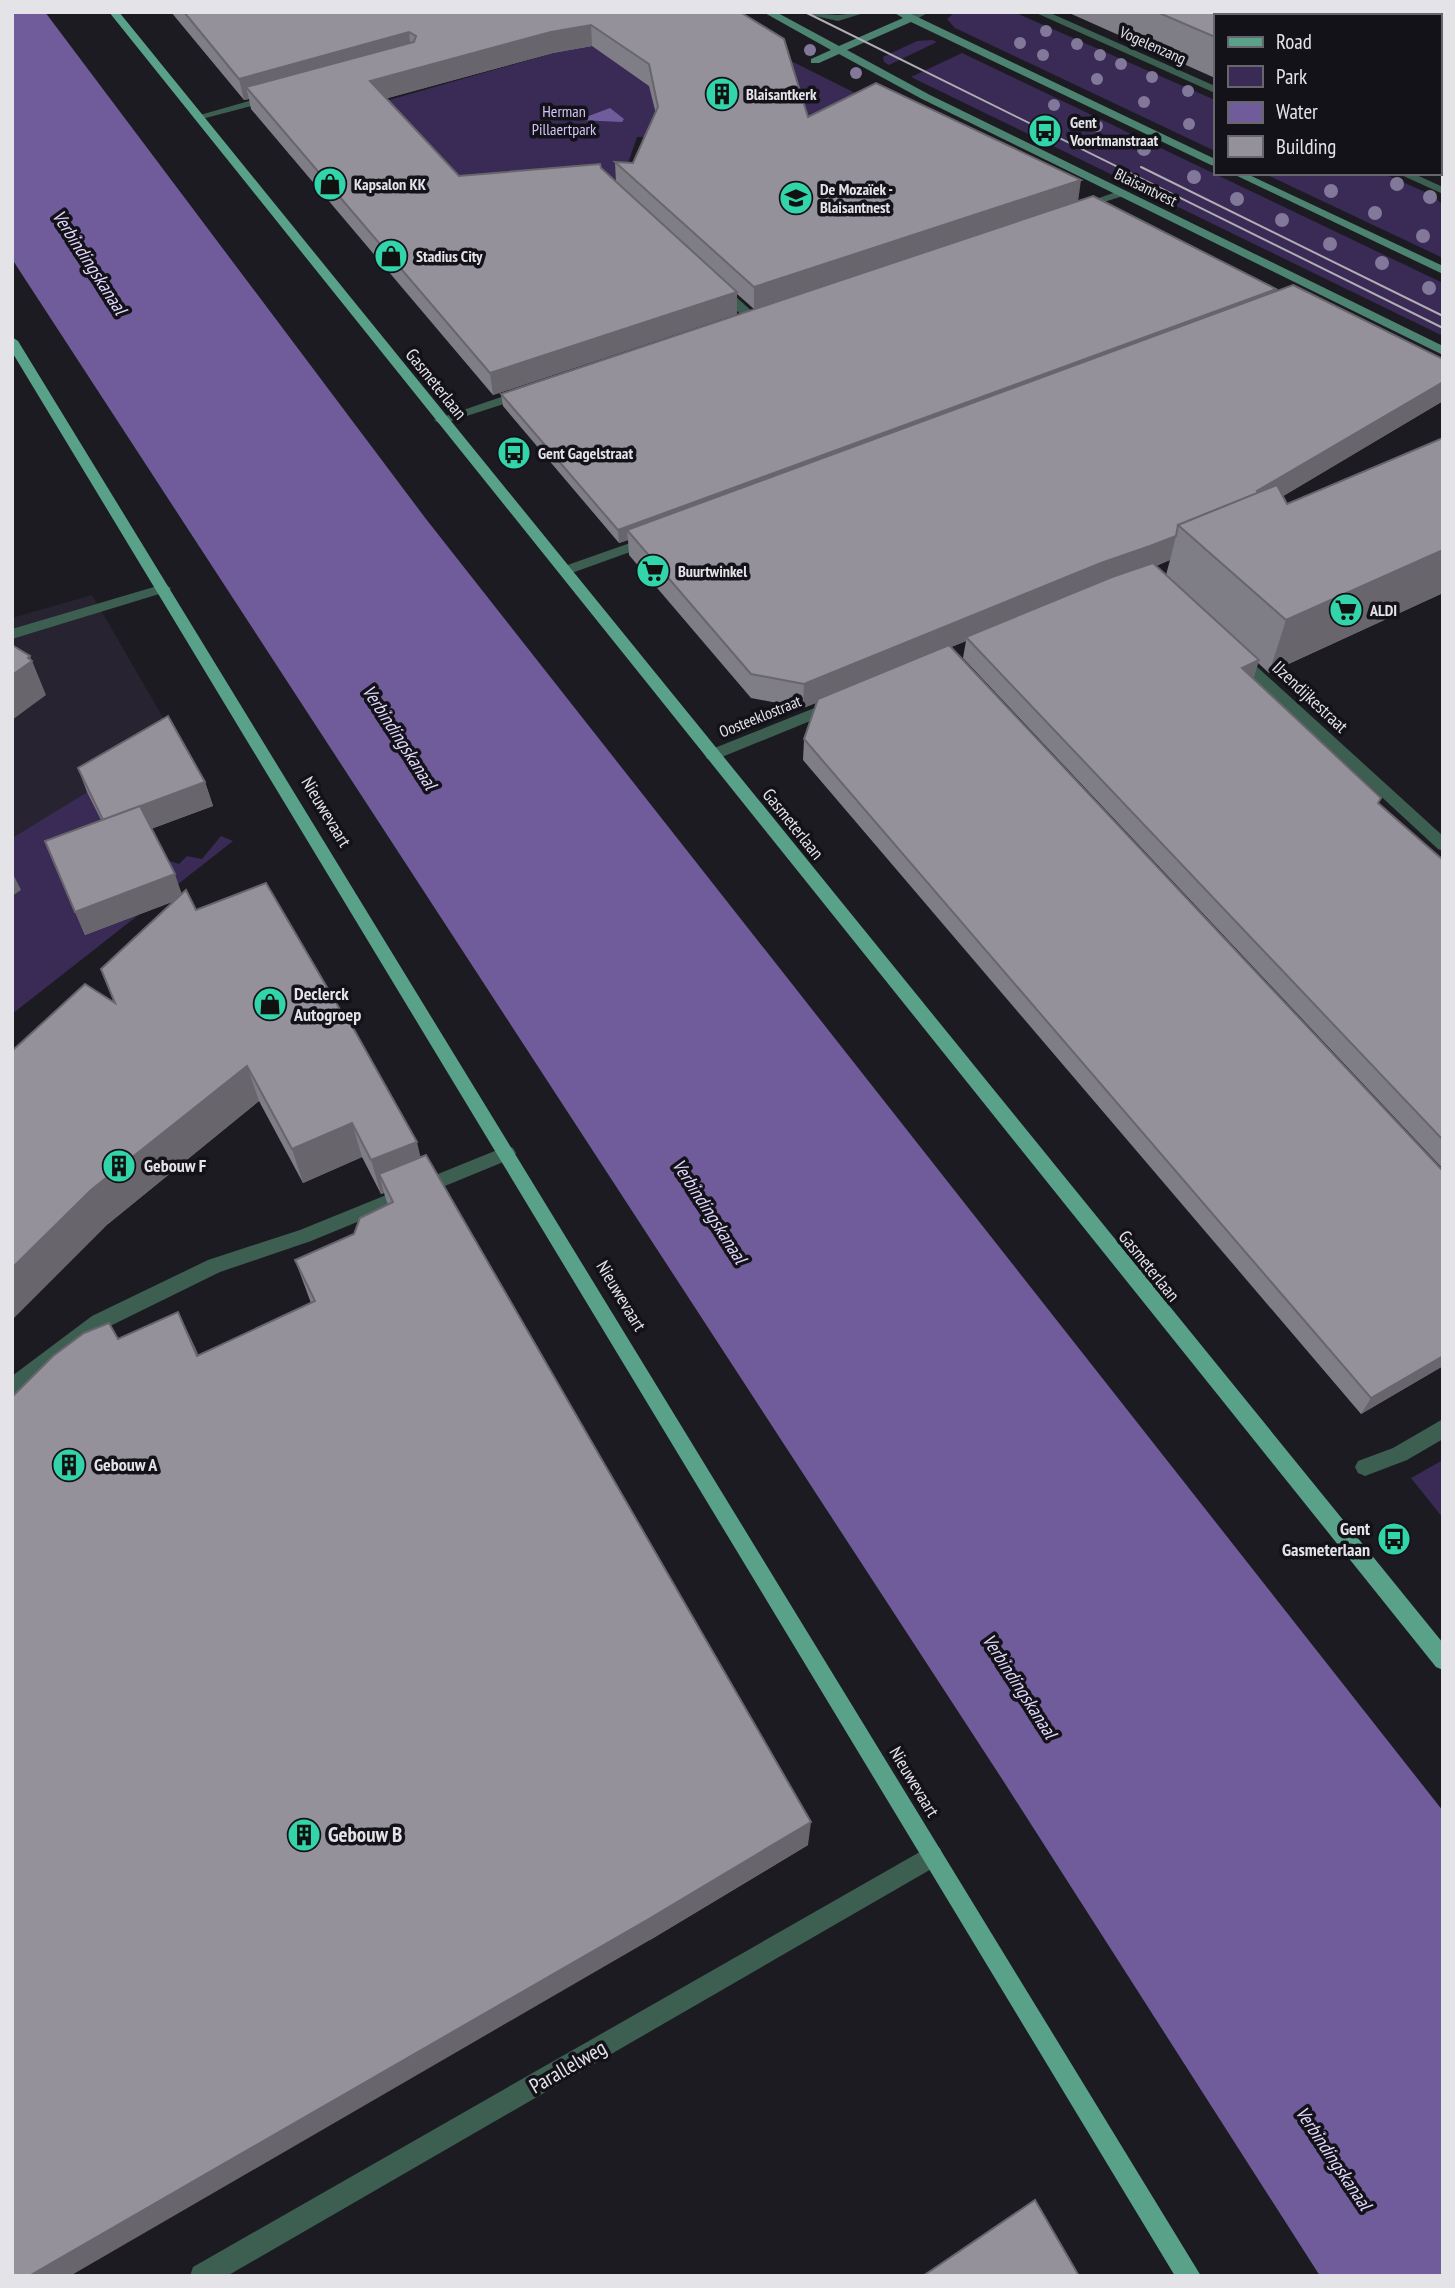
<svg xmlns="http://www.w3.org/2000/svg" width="1455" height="2288" viewBox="0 0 1455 2288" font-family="'PT Sans Narrow',sans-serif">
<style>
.built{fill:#272330}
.green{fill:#392a56}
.water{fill:#705c9a}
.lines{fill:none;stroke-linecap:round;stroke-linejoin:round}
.service{fill:#3d5f52;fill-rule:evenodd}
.pedestrian{fill:#3d5f52;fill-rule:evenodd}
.minor{fill:#3d5f52;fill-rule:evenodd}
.secondary{fill:#4d8471;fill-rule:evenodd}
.primary{fill:#59a289;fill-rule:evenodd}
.tram{stroke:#afaeb3;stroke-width:2}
.tree{fill:#827899}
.wall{fill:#7f7d85;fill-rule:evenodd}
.shaded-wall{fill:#68666c}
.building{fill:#94919b;stroke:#68666c;stroke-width:2}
.labels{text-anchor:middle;stroke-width:7;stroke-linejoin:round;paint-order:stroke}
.far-street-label{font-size:16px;fill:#e4e3e8;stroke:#141219}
.far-poi-label{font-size:16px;font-weight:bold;fill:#e4e3e8;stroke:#141219;text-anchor:start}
.far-park-label{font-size:16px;fill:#d4c4fb;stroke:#141219}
.street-label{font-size:18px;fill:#e4e3e8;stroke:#141219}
.poi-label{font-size:18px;font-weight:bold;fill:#e4e3e8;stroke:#141219;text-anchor:start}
.water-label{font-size:19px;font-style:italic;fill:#e3d9fe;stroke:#141219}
.near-poi-label{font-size:21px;font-weight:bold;fill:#e4e3e8;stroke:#141219;text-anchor:start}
.near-street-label{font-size:21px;fill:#e4e3e8;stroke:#141219}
</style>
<rect width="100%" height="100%" fill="#1d1b22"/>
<polygon class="built" points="92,595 176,740 12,838 12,618"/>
<g class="green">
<polygon points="955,12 1014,12 1215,100 1215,151 955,28 947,19"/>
<polygon points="1302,12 1443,12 1443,122 1439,121 1439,16 1309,16"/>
<polygon points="649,35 761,46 893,112 782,136 637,137 621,184 547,190 292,157 287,153 392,125 375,104 553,53"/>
<polygon points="932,40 937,42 889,65 884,62 883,57 917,41"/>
<polygon points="962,53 1443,283 1443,336 911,77"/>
<polygon points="1263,173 1382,173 1432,195 1443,205 1443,258"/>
<polygon points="99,785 163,859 179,864 187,856 202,859 221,836 233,841 12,1014 12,838"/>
<polygon points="1443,1460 1443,1518 1411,1478"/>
</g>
<g class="water">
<polygon points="12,12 45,12 426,519 1443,1811 1443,2276 1320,2276 1004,1782 12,259"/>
<polygon points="610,108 624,119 622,122 578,120"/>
</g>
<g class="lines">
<g class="service">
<polygon points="797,12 838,15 867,12 838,21"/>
<polygon points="270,95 274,96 274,100 198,120 193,117"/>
<polygon points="164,584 171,588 169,591 12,639 12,629"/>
<polygon points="507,1146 513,1148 516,1153 513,1158 311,1241 220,1272 106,1328 12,1397 12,1376 92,1316 208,1260 300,1230"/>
</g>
<polygon class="pedestrian" points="1443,1419 1443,1439 1407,1460 1365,1476 1358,1473 1355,1467 1358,1461 1393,1448"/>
<g class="minor">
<polygon points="915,12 929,12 915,20 907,20 907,16"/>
<polygon points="1034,12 1048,12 1215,86 1215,93"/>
<polygon points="1397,173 1412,173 1443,187 1443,194"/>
<polygon points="1122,190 1126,191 1126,195 1079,210 1073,207"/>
<polygon points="716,286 724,286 755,314 755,320 747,320 716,292"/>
<polygon points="525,389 529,390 529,396 445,423 440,424 434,420"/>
<polygon points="650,536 655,537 655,543 569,574 564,575 557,571 559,568"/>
<polygon points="1238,652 1243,654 1443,836 1443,851 1438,849 1233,660 1233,654"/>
<polygon points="832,701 837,702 839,706 837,710 717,759 707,759 705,755 707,751"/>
<polygon points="932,1845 940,1848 943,1856 940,1864 227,2276 190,2276 193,2267"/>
</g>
<g class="secondary">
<polygon points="763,12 776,12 839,46 903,18 893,12 907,12 1215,159 1215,166 1211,165 911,22 847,50 930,95 1443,346 1443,355 922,99 839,54 819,63 811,63 811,59 831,50"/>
<polygon points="1231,173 1245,173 1443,266 1443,274"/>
</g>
<g class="primary">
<polygon points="109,12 119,12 1443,1643 1443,1670 1436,1667"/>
<polygon points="12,337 18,341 1201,2276 1175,2276 12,352"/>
</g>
<g class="tram">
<polyline points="805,12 1443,328"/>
<polyline points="1141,167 1443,316"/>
</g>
</g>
<g class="tree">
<circle cx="1046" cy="31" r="6"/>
<circle cx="1020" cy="43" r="6"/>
<circle cx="1077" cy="44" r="6"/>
<circle cx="810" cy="50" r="6"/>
<circle cx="1043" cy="55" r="6"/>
<circle cx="1100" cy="55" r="6"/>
<circle cx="1121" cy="64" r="6"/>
<circle cx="856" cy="73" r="6"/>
<circle cx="1152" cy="77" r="6"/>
<circle cx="1097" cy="79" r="6"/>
<circle cx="1188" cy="91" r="6"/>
<circle cx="1144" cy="102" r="6"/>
<circle cx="1054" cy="105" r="6"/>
<circle cx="1189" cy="124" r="6"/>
<circle cx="1097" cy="126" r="6"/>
<circle cx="1144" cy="149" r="7"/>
<circle cx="1194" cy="177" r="7"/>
<circle cx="1397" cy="184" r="7"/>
<circle cx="1331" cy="191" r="7"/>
<circle cx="1430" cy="197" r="7"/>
<circle cx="1237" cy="199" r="7"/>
<circle cx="1375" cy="213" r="7"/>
<circle cx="1282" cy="220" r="7"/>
<circle cx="1423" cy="236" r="7"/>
<circle cx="1330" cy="244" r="7"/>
<circle cx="1382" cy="263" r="7"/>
<circle cx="1429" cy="288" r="7"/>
</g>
<g class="wall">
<path d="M171,12H740L808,117L1078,201L1276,289L1275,292L1443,359V401L1283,496L1287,504L1443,438V593L1269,673L1258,663L1253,678L1379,803L1443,860V1169L963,658L966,641L951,647L1443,1171V1366L1361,1414L803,760L804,739L816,703L803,708L751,698L629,555L628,540L619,543L503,406L501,394L754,309L737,294V314L493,395L251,109L249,99L244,100ZM592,46L649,86L656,114L633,163L615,162L616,182L601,168L459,176L387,98L553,53ZM1170,560L1166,575L1156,566Z"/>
<polygon points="1067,12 1322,12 1215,16 1215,78"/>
<polygon points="78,768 205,782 213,806 151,829 182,894 421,1157 808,1845 650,1940 118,1339 199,1355 311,1303 295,1260 354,1234 388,1205 384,1193 381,1194 362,1157 303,1183 259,1101 108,1224 115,1002 174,901 85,935 45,841 101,820 87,792"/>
</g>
<g class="shaded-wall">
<polygon points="1284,12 1322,12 1321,16 1278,16"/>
<polygon points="591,25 592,46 553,53 374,102 370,81 551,32"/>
<polygon points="409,32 411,53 246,87 249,99 244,100 239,79"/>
<polygon points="1081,180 1078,202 754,309 754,287"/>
<polygon points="1276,289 1273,302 627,530 628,540 619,543 618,530"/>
<polygon points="737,292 737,314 493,395 490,373"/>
<polygon points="1443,382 1443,401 1260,510 1257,491"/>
<polygon points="1176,536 1170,560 966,637 966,641 803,708 804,684 1101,563"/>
<polygon points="1443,550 1443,593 1269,673 1286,620"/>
<polygon points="30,656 46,695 12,720 12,675"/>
<polygon points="1259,660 1253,681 1242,668"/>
<polygon points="205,782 213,806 112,843 103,820"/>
<polygon points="12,872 21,890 12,896"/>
<polygon points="175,874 183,898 85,935 75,912"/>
<polygon points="247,1066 259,1101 108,1224 12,1320 12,1268 91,1190"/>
<polygon points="352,1123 362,1157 303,1183 292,1149"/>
<polygon points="417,1142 425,1176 379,1174 384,1193 381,1194 371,1160"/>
<polygon points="178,1312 195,1347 214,1391 197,1356"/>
<polygon points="1443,1356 1443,1366 1361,1414 1371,1398"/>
<polygon points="811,1822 808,1845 650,1940 70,2276 29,2276"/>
</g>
<g class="building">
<polygon points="184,12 740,12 784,39 808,117 876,83 1081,180 754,287 615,162 633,163 658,107 649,64 591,25 551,32 370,81 459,176 600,164 601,168 737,292 490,373 246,87 414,42 416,36 409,32 239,79"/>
<polygon points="1157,12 1284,12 1278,16 1215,16 1215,37"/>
<polygon points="1093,196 1276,289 618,530 501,394"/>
<polygon points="1293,285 1443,359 1443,382 1257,491 1258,493 1178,525 1176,536 1150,546 1101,563 804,684 751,674 627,530"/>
<polygon points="1443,438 1443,550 1286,620 1178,525 1277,485 1287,504"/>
<polygon points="1153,563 1259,660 1242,668 1381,798 1378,803 1443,860 1443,1140 966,637 1112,577"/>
<polygon points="12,645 30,656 28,658 32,661 12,675"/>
<polygon points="949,645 1443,1171 1443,1356 1371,1398 804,739 818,699"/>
<polygon points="168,716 205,782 103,820 78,768"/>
<polygon points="140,806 175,874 75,912 45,841"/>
<polygon points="266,883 345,1018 347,1017 417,1142 371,1160 352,1123 292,1149 247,1066 91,1190 12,1268 12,1051 85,984 115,1003 101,969 186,890 196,910"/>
<polygon points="426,1155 811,1822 647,1920 29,2276 12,2276 12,1397 53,1356 84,1333 109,1323 118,1339 178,1312 197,1356 315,1301 295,1260 354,1234 360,1218 393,1202 379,1174"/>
<polygon points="1035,2200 1079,2276 923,2276"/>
</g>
<defs>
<symbol id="building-disc" viewBox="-11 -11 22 22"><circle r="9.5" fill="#32d4a9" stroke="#141219"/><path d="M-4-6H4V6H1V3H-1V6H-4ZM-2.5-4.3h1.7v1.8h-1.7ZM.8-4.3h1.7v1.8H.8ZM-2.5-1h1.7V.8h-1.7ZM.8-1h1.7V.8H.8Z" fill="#111"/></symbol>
<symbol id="bus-disc" viewBox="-11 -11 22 22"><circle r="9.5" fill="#32d4a9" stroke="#141219"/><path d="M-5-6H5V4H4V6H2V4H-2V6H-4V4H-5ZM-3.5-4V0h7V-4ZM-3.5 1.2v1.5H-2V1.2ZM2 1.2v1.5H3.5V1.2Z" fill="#111"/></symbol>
<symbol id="shop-disc" viewBox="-11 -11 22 22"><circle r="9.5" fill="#32d4a9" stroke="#141219"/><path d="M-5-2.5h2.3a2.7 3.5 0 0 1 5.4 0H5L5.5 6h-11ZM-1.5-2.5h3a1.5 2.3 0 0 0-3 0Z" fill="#111"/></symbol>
<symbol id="school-disc" viewBox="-11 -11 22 22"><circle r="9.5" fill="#32d4a9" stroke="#141219"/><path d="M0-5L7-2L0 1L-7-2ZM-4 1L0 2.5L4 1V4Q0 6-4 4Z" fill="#111"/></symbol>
<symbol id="supermarket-disc" viewBox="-11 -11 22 22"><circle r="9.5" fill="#32d4a9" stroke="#141219"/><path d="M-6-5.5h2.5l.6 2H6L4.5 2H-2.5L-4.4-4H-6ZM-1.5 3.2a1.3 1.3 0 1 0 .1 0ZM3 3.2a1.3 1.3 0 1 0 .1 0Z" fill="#111"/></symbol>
</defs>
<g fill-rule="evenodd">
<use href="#building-disc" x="703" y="75" width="38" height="38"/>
<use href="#bus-disc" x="1026" y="112" width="38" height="38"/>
<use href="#shop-disc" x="311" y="165" width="38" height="38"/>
<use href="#school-disc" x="777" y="179" width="38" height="38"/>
<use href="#shop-disc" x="372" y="237" width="38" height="38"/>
<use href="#bus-disc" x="495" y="434" width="38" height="38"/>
<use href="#supermarket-disc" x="634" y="552" width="38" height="38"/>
<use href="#supermarket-disc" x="1327" y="591" width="38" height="38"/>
<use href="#shop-disc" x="251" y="985" width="38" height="38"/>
<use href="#building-disc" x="100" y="1147" width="38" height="38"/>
<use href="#building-disc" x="50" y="1446" width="38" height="38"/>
<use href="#bus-disc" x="1375" y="1520" width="38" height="38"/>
<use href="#building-disc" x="285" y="1816" width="38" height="38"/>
</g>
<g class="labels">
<g class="far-street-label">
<text transform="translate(1153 45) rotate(24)" y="6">Vogelenzang</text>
<text transform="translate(1146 187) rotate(26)" y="6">Blaisantvest</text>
<text transform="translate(760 716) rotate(-22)" y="6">Oosteeklostraat</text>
</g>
<g class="far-poi-label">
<text x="746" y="100">Blaisantkerk</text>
<text x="1070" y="128">Gent<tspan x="1070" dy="18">Voortmanstraat</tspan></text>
<text x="354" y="190">Kapsalon KK</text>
<text x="820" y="195">De Mozaïek -<tspan x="820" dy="18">Blaisantnest</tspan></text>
<text x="416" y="262">Stadius City</text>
<text x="538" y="459">Gent Gagelstraat</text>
<text x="678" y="577">Buurtwinkel</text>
<text x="1370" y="616">ALDI</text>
</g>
<g class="far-park-label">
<text x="564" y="117">Herman<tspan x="564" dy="18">Pillaertpark</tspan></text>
</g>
<g class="street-label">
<text transform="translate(436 384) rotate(51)" y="6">Gasmeterlaan</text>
<text transform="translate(1310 697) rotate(43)" y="6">IJzendijkestraat</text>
<text transform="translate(326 812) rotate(59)" y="6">Nieuwevaart</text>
<text transform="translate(793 824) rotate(51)" y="6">Gasmeterlaan</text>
<text transform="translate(1149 1266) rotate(51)" y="6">Gasmeterlaan</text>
<text transform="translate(621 1296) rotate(59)" y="6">Nieuwevaart</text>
<text transform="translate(914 1782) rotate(59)" y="6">Nieuwevaart</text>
</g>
<g class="poi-label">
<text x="294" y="1000">Declerck<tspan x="294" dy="21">Autogroep</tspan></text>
<text x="144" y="1172">Gebouw F</text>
<text x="94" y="1471">Gebouw A</text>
<text x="1370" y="1535" text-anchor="end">Gent<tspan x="1370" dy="21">Gasmeterlaan</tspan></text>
</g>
<g class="water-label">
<text transform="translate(90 262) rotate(57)" y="7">Verbindingskanaal</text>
<text transform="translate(400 737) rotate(57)" y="7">Verbindingskanaal</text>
<text transform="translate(710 1211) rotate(57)" y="7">Verbindingskanaal</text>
<text transform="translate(1020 1686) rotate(57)" y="7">Verbindingskanaal</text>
<text transform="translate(1334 2158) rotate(56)" y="7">Verbindingskanaal</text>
</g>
<g class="near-poi-label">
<text x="328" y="1842">Gebouw B</text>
</g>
<g class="near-street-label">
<text transform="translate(568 2067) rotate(-30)" y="7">Parallelweg</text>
</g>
</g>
<rect width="1455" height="2288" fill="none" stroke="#e4e3e8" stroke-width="28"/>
<rect x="1214" y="14" width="228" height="161" fill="#141219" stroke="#67666c" stroke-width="2"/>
<rect x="1228" y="37" width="35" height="10" fill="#59a289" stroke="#67666c" stroke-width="2"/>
<text x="1276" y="49" font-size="21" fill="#e4e3e8">Road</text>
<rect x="1228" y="66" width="35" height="21" fill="#392a56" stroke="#67666c" stroke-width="2"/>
<text x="1276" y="84" font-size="21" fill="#e4e3e8">Park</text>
<rect x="1228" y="102" width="35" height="21" fill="#705c9a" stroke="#67666c" stroke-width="2"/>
<text x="1276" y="119" font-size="21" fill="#e4e3e8">Water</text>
<rect x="1228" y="136" width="35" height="21" fill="#94919b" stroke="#67666c" stroke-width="2"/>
<text x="1276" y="154" font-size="21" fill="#e4e3e8">Building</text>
</svg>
